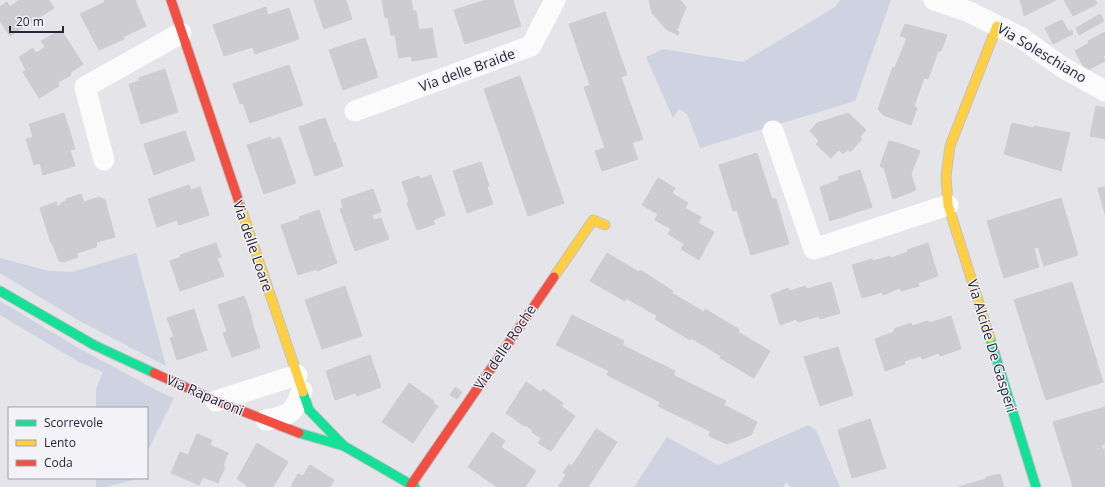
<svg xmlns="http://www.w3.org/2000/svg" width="1105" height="487" viewBox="0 0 1105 487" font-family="'Open Sans',sans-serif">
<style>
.green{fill:#cfd2e0}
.building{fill:#cdccd1;stroke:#cdcdd1}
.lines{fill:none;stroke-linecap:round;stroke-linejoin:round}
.fast-casing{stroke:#c2c1c8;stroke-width:11}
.slow-casing{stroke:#c2c1c8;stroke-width:11}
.jam-casing{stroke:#c2c1c8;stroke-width:11}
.street{stroke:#fbfbfc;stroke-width:21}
.fast{stroke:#16e098;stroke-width:9}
.slow{stroke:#ffcf43;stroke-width:9}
.jam{stroke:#f24e42;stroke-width:9}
.labels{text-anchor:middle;stroke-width:3;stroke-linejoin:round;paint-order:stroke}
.street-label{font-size:14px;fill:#29243a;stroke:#f2f2f7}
</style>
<rect width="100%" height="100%" fill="#e4e4e9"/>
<g class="green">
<polygon points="840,0 891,0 855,101 700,148 687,114 679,109 673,118 646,57 663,49 743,62 835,7"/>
<polygon points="136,253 166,366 80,321 0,273 0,258 49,271 72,272"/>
<polygon points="0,301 75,346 158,391 174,398 147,452 147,408 96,408 96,389 103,372 79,362 0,315"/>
<polygon points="808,425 816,430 840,487 791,487 786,482 783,487 634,487 667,437 718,465"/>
<polygon points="96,478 134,478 133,480 106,487 96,487"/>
</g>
<g class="building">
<polygon points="19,0 49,0 54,8 10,36 0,21 0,7 7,2 10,7"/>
<polygon points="104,0 135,0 146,26 123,37 124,39 99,50 80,14 105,2"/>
<polygon points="314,0 346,0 352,19 324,29"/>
<polygon points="382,0 411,0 413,11 416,11 419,30 432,28 437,57 412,61 411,56 399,58 395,35 391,35 388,18 385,18"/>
<polygon points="486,0 513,0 521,26 465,44 454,10"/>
<polygon points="649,0 680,0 686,7 677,30 679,32 678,35 666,29 652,13"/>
<polygon points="1020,0 1056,0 1024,16"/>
<polygon points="1064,0 1095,0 1097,4 1073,16"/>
<polygon points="266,7 268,15 289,8 299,39 255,54 253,47 224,56 213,25"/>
<polygon points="605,12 627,75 621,77 643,139 632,143 638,159 602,171 595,151 605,148 584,87 590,85 569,24"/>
<polygon points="1100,14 1104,21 1079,35 1076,28"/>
<polygon points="1062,20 1069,32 1072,30 1073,34 1053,44 1045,28"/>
<polygon points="905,24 947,35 941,51 938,51 928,79 924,78 914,106 917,108 911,125 883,115 878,109 893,67 895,68 907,38 900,36"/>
<polygon points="61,30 83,64 70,73 71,75 58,82 59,86 39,98 23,72 26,70 19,57 33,48 36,53 45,47 41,41"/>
<polygon points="1105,32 1105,55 1103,56 1105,61 1086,71 1075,51 1089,43 1088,41"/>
<polygon points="365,38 378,77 343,90 329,50"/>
<polygon points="289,65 303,105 250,123 243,103 240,104 233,84"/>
<polygon points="165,69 178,112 141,124 129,84 140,81 139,78"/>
<polygon points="520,76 564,203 528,216 484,89"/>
<polygon points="1096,106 1105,108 1105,139 1090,136"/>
<polygon points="64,113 75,149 70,150 75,166 43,175 40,163 34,165 26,139 33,137 29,124"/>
<polygon points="848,113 866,130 860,137 862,139 850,152 848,149 843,154 839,150 831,158 816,144 819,141 810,131 817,123"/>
<polygon points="325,118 334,143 335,142 343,166 315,176 299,127"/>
<polygon points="1012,123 1034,128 1034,126 1070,133 1061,171 1004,154"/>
<polygon points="185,131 195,160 154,175 144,144"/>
<polygon points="271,137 271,140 280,137 296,183 264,194 247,145"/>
<polygon points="889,141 898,143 920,151 911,174 916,190 893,199 884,168 880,166"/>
<polygon points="757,153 772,199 776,199 789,244 751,255 737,210 733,211 719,165"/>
<polygon points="481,162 489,186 487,187 493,204 467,213 453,171"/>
<polygon points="860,170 872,207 830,221 820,187 839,180 838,177"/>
<polygon points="431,175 445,215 433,220 435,224 417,230 407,203 409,202 402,182 419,176 420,179"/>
<polygon points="658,178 675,188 672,193 688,203 685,208 701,217 698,223 714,232 699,260 681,249 684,244 668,234 671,229 655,220 658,214 642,205"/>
<polygon points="189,185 191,190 200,187 209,215 179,225 177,220 157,227 148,199"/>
<polygon points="1105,187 1105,214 1098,188"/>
<polygon points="373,189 381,212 372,215 374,220 381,218 389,239 355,251 340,209 343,208 341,200"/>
<polygon points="81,194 84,202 99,197 105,200 115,237 97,242 96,247 77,253 78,257 64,262 59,261 53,245 51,243 40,208 56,202 57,206 60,206 61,203 66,201 66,199"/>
<polygon points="1061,198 1078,255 1044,266 1038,247 1034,248 1039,267 1004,278 987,221"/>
<polygon points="319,210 337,263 317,271 317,269 298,275 281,225 300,219 299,217"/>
<polygon points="216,243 221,257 217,258 224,276 180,291 170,261 181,257 180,255"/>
<polygon points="928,243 938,276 918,283 919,286 901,291 900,288 883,295 882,292 862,298 852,265 872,259 873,261 890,256 891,258 908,252 907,250"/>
<polygon points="607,253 639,272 640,270 673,291 672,293 704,312 705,309 740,330 738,332 770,351 754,378 720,358 721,356 691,338 690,340 655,319 657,316 626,298 625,301 590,281"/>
<polygon points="831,282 840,313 820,319 819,316 798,322 796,319 780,325 771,295 788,288 790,291 805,286 807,289"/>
<polygon points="1072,282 1103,382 1046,400 1014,300"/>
<polygon points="345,286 362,336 322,349 305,300"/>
<polygon points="244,296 252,318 251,318 260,348 232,357 223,333 227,331 218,305"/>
<polygon points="194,309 207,350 177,360 170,338 174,336 167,318"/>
<polygon points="572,315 624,341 622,345 675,371 673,375 726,401 724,405 757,422 751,435 727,444 709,436 710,431 658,406 660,402 607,375 609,371 556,345"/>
<polygon points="951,316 961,349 940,356 939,353 922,359 921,356 904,361 905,364 885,371 875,339 894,332 894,329 911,323 912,326 928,321 929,323"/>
<polygon points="838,347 853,395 820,406 804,357"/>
<polygon points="370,355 381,387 357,396 355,393 335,400 326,371"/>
<polygon points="526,382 541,392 543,389 563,403 561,406 575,416 551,451 538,443 541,438 532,432 533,430 525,425 524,426 506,413"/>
<polygon points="409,383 434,401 433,403 438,406 413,443 382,422"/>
<polygon points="455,387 462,392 457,399 450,395"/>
<polygon points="1105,407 1105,444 1101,445 1103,450 1105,449 1105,487 1073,487 1053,422"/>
<polygon points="870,419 886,468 852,478 838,430"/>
<polygon points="596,429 617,442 588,487 558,487 566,475 563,473 569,464 572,466"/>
<polygon points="492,432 505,441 501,447 536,471 525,487 497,487 468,467"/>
<polygon points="197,434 212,440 210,445 228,453 223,466 225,467 218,483 203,477 199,485 171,473 180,452 188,455"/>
<polygon points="257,443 288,462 273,487 246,487 247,485 237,479"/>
<polygon points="310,465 334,480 330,487 293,487 291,486 298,474 303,476"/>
<polygon points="1000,474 1004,487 958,487 986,479 986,477"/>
</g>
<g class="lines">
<defs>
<g id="fast">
<polyline points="0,291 94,345 154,373"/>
<polyline points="990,338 1036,487"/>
<polyline points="303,392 309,410 344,446"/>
<polyline points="299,433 344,446 415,487"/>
</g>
<g id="slow">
<polyline points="239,202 303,392"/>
<polyline points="554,277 593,220 605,225"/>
<polyline points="990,338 948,205 946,176 950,146 997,26"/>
</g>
<g id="jam">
<polyline points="171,0 239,202"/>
<polyline points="154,373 216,401 299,433"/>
<polyline points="411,485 554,277"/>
</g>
</defs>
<use href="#fast" class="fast-casing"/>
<use href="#slow" class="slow-casing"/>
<use href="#jam" class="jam-casing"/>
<g class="street">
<polyline points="934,0 967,11 1020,37 1062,67 1105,91"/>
<polyline points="355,111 531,46 555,0"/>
<polyline points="773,131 814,249 948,205"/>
<polyline points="104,160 85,87 181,33"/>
<polyline points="216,401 297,375"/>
<path d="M266,420C292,414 292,415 302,391"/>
</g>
<use href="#fast" class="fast"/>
<use href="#slow" class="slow"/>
<use href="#jam" class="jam"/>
</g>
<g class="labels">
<g class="street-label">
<text transform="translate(1042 53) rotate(31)" y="5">Via Soleschiano</text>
<text transform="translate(467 70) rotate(-20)" y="5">Via delle Braide</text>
<text transform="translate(253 246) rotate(71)" y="5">Via delle Loare</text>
<text transform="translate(992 346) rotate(73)" y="5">Via Alcide De Gasperi</text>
<text transform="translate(505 347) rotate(-56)" y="5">Via delle Roche</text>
<text transform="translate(205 395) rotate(23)" y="5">Via Raparoni</text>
</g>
</g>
<rect x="8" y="407" width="140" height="72" fill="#f2f2f7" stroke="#a2a0ab"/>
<rect x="16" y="420" width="20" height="6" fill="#16e098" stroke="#a2a0ab"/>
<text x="44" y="427" font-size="12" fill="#29243a">Scorrevole</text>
<rect x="16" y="440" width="20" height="6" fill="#ffcf43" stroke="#a2a0ab"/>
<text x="44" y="447" font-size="12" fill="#29243a">Lento</text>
<rect x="16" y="460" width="20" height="6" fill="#f24e42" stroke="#a2a0ab"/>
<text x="44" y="467" font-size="12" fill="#29243a">Coda</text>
<path d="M10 26v6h53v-6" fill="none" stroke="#29243a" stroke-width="2"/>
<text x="16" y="26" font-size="12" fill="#29243a" stroke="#f2f2f7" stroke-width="3" paint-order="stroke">20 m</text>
</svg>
